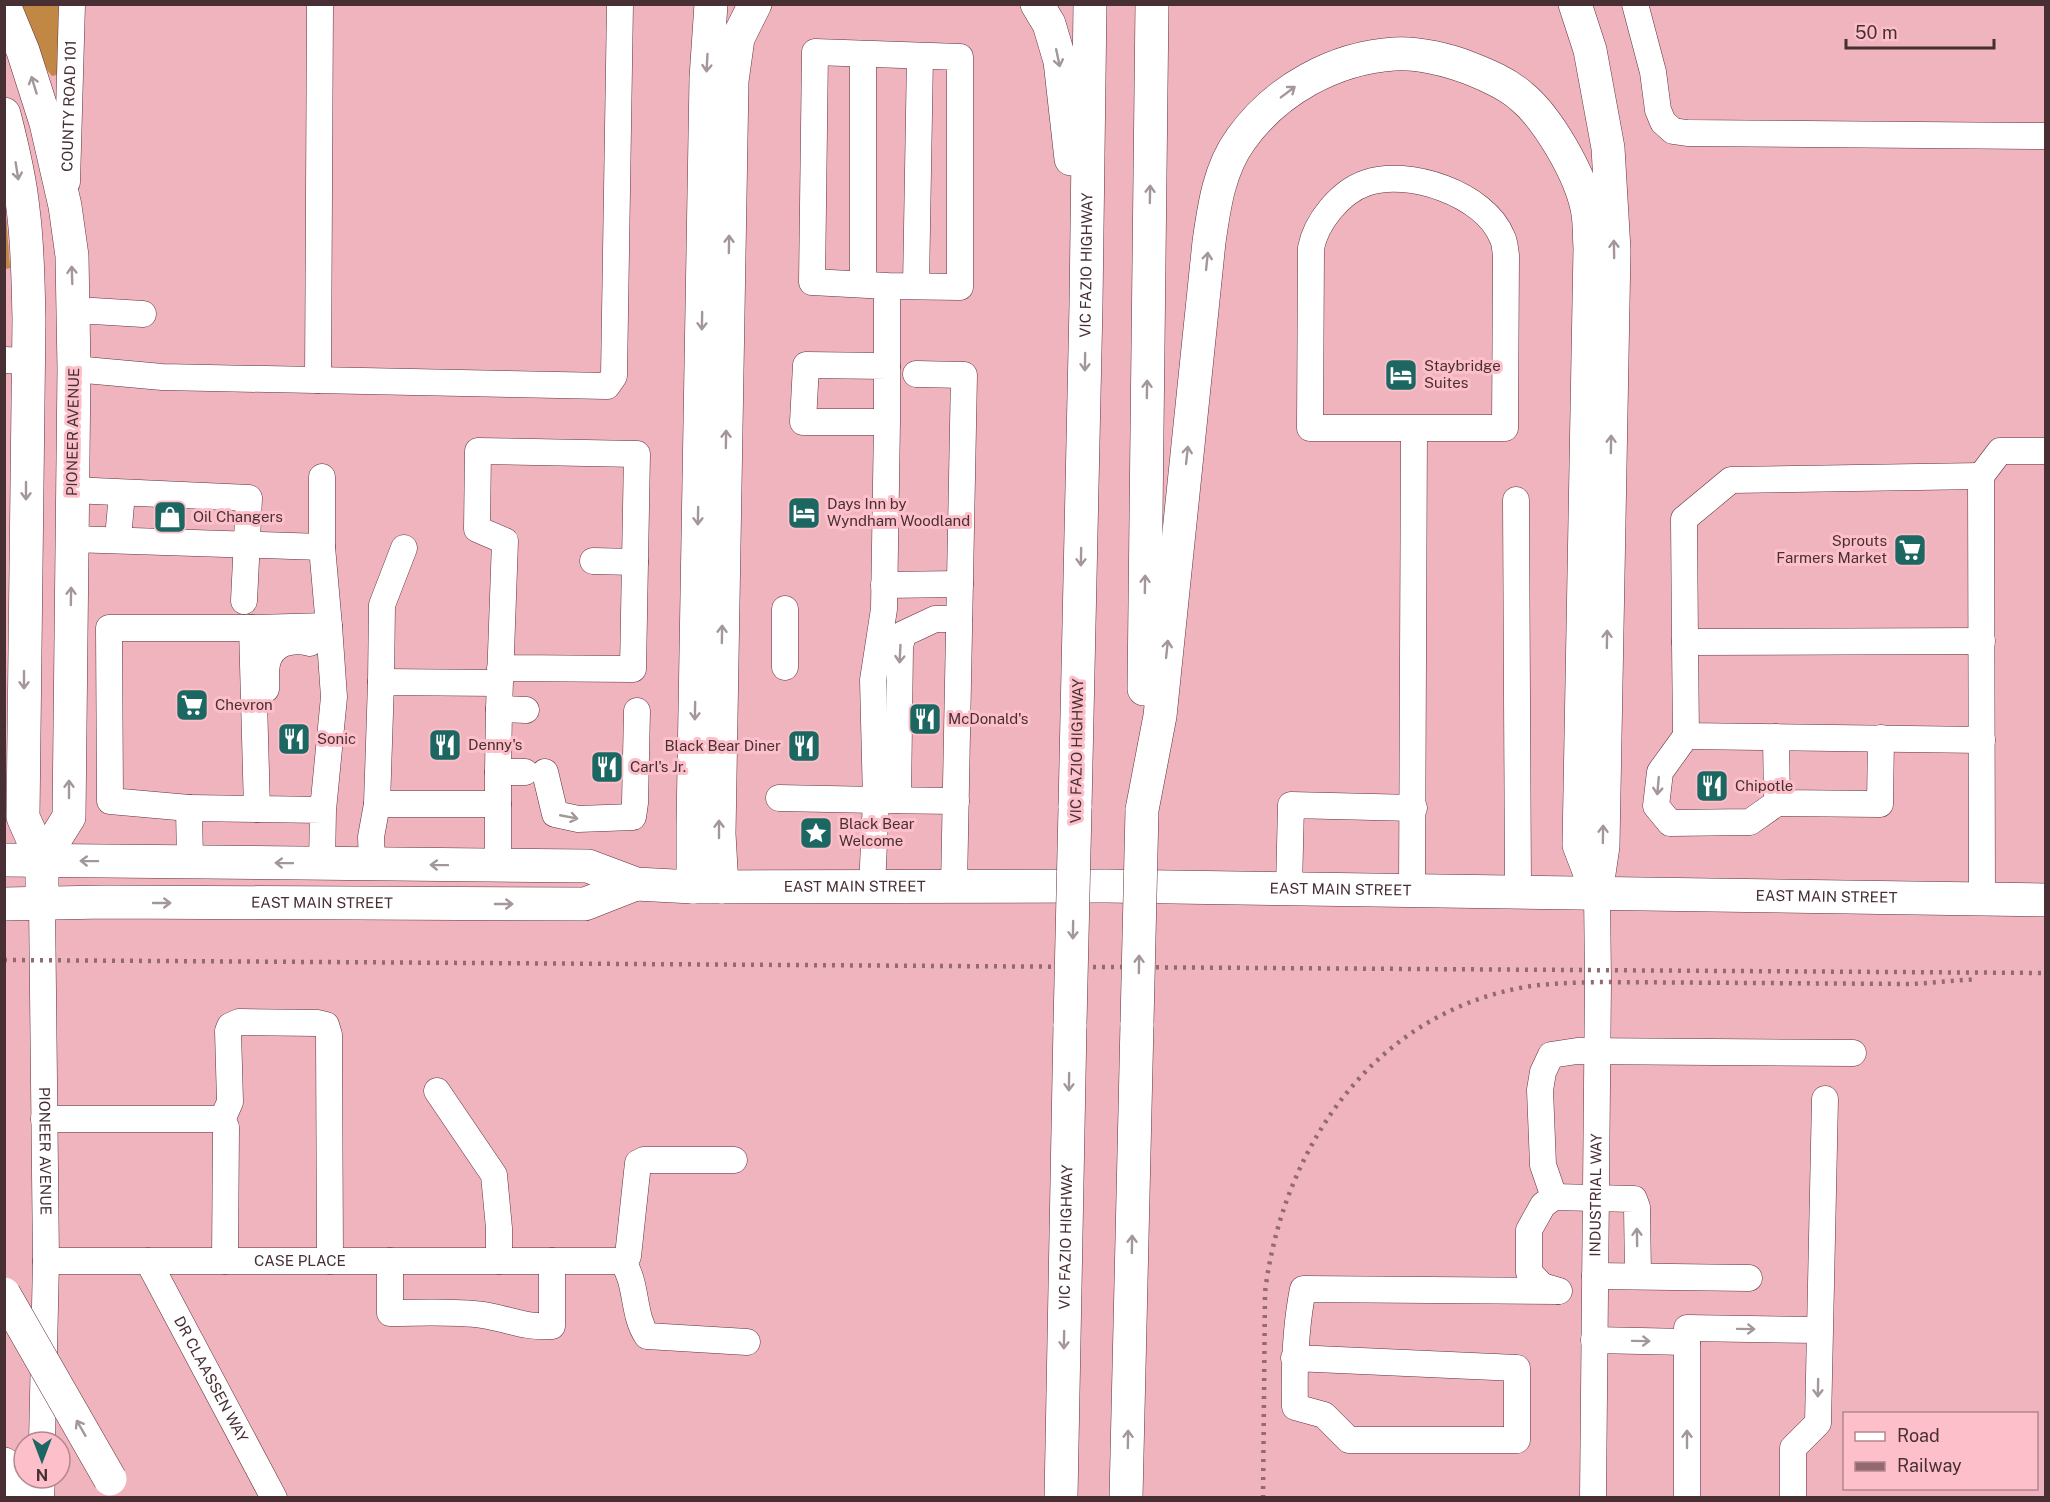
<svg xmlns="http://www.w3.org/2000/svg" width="2050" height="1502" viewBox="0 0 2050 1502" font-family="'Public Sans',sans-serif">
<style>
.green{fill:#c18744}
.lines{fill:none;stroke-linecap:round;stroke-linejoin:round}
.minor-casing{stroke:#61313b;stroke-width:27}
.major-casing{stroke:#61313b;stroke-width:34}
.highway-casing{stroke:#61313b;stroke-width:34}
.minor{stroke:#fff;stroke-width:26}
.major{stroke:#fff;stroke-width:33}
.highway{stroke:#fff;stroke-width:33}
.rail{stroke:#926a70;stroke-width:4.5;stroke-dasharray:3 6;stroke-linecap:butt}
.highway-bridge-casing{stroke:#61313b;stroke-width:34;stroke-linecap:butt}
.highway-bridge{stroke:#fff;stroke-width:33}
.oneway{stroke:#a39799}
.labels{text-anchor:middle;stroke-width:6;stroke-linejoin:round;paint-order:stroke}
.street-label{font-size:15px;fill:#472f33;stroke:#fdc0ca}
.poi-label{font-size:15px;fill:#472f33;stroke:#fdc0ca;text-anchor:start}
</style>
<rect width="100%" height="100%" fill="#efb4bd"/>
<g class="green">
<polygon points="22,5 63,5 60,74 52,76 47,70"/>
<polygon points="5,203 10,268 6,269"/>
</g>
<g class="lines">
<defs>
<g id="minor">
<polyline points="1635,4 1653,72 1658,110 1663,122 1673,131 1687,133 2046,136"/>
<path id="s1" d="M67,182L72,4"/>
<polyline points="863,284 863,54"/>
<polyline points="887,286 960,287 960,57 815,52 812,282 887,286 887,366"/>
<polyline points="916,286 920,56"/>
<polyline points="74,312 93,311 143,314"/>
<polyline points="4,360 28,361"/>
<polyline points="74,369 162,377 607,386 614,376 620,4"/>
<polyline points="916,374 964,375 954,887"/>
<polyline points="318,380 320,4"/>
<polyline points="1981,476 1731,480 1684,519 1685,642 1982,641"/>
<polyline points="322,477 322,547 329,626"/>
<polyline points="72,490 249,498 244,601"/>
<polyline points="1516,500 1518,891"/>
<polyline points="71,539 322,547"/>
<polyline points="118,539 122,493"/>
<polyline points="593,561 635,562"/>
<polyline points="884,585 960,584"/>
<polyline points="1685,642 1686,736 1982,740"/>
<polyline points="785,667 785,609"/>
<polyline points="381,682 382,605 404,548"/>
<path d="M266,689C267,681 265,672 267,664C271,643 292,638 310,643"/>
<polyline points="499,709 505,541 477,529 478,451 637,454 633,669 500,668"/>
<polyline points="1686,736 1660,772 1656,806 1670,823 1750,822 1777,803"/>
<polyline points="1776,737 1777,803 1880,804 1881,738"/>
<polyline points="498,772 499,709 526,710"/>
<polyline points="545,772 555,814 578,819 633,817 635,803 637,711"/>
<polyline points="779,798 876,800 873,680 884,609 887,422 803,422 806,365 887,366 887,422"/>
<polyline points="898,800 900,647 903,634 935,619 959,619"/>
<polyline points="377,804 381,682 499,683"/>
<polyline points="189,808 110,801 109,628 252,628"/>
<polyline points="190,862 189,808 257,809"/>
<polyline points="322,864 323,810 334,697 329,626 252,628 257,809 323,810"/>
<polyline points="372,864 371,837 377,804 498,804"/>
<polyline points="498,866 498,772 525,772"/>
<polyline points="872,887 876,800 956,801"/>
<polyline points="1289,888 1291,805 1414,808"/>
<path d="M1412,890L1414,428H1310L1311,248C1316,222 1340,192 1366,183C1408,168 1485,194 1502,237C1505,242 1505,250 1506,255L1505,428H1414"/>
<polyline points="1982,898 1981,476 2000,451 2046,451"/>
<path id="s2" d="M42,903L46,1261L42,1442"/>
<polyline points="437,1091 494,1175 499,1228 499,1261"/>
<polyline points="44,1119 217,1119 222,1120 226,1127 225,1261"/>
<polyline points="222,1120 230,1102 228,1031 230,1026 239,1022 318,1023 326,1025 329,1035 330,1261"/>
<polyline points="1554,1197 1543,1165 1540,1090 1543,1072 1551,1055 1577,1051 1853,1053"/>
<path id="s3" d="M46,1261H622L628,1256L638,1163L644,1160H734"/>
<path id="s4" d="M148,1261L274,1498"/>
<path d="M390,1261V1313C421,1313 453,1311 483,1315C509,1319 524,1328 552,1326V1261"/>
<path d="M622,1261C638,1283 632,1314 647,1336L747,1342"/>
<polyline points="1595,1276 1749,1278"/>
<polyline points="1559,1291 1542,1286 1529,1272 1529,1230 1543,1205 1554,1197 1634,1199 1637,1207 1638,1276"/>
<polyline points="1594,1340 1687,1342"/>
<path d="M1294,1358L1517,1368V1440H1349L1324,1415L1295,1407C1294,1367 1295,1329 1303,1289L1558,1291"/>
<polyline points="41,1498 42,1478"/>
<path id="s5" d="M1593,1498L1598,982L1597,892"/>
<polyline points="1687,1498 1687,1328 1819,1330"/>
<polyline points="1793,1498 1793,1448 1818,1423 1825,1099"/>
</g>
<g id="major">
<polyline points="4,5 23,51 46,123 65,206 72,256 74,369 69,817 42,860"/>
<path d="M4,114C12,145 20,177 23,209C28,245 28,283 29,319L23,817L42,860V903"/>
<path id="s6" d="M4,860L588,866L636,884L693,887L1106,886L2046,900"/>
<path id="s7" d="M4,904L104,902L585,904L636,884"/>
</g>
<g id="highway">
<polyline points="1037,4 1049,24 1060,61 1071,159"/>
<polyline points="1575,4 1590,50 1608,148 1614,250 1603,846 1597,887"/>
<polyline points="1144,689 1152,4"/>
<path id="s8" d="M1075,808L1086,304L1090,4"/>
<path d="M1142,810L1160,716L1209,242C1214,207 1219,169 1241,139C1276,90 1334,58 1394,54C1416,52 1449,60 1469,68C1487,75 1506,83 1521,96C1548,118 1580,174 1587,208C1590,221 1589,235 1590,248L1579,845L1597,892"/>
<polyline points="693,887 693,825 706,78 711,4"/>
<polyline points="722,887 719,834 732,81 738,38 755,4"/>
<polyline points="4,1464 24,1498"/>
<path id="s9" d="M1061,1498L1070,1024"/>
<polyline points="1126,1498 1137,1023"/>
</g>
</defs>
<use href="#minor" class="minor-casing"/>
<use href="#major" class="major-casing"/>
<use href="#highway" class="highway-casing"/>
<use href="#minor" class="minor"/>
<use href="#major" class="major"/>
<use href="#highway" class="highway"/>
<g class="rail">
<polyline points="4,960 2046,973"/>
<path d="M1263,1498L1265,1292C1283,1147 1373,1014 1525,987C1549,983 1573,983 1598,982L1913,984L1977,979"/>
</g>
<defs>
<g id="highway-bridge">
<polyline points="1137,1023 1142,810"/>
<polyline points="1070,1024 1075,808"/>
<polyline points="4,1294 110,1479"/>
</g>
</defs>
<use href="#highway-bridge" class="highway-bridge-casing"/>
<use href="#highway-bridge" class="highway-bridge"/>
</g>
<defs><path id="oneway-shaft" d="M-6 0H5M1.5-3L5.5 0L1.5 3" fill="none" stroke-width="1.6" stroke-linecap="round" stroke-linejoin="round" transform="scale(1.5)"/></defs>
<g class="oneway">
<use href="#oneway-shaft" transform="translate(1058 58) rotate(78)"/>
<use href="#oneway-shaft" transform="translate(707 63) rotate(93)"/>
<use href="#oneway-shaft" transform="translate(34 85) rotate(-107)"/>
<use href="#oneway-shaft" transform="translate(1288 92) rotate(-37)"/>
<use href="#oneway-shaft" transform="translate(17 171) rotate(81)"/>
<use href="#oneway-shaft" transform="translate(1150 194) rotate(-89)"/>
<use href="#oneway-shaft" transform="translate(729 244) rotate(-89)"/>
<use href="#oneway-shaft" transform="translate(1614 249) rotate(-91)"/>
<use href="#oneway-shaft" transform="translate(1207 261) rotate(-84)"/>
<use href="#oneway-shaft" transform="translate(72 275) rotate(-92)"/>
<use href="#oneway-shaft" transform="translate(702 321) rotate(91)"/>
<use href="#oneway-shaft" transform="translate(1085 362) rotate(91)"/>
<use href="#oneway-shaft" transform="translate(1147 389) rotate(-89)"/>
<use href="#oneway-shaft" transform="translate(726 439) rotate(-89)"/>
<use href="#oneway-shaft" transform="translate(1611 444) rotate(-89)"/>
<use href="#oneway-shaft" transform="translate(1187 455) rotate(-84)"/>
<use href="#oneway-shaft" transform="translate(26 491) rotate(90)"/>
<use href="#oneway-shaft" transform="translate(698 516) rotate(91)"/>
<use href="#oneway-shaft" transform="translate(1081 557) rotate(91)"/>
<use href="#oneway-shaft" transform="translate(1145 584) rotate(-89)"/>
<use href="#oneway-shaft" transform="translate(71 596) rotate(-89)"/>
<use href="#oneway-shaft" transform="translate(722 634) rotate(-89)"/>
<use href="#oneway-shaft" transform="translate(1607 639) rotate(-89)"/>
<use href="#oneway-shaft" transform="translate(1167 649) rotate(-84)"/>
<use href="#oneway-shaft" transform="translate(900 654) rotate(93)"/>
<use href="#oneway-shaft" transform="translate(24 680) rotate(90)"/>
<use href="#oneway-shaft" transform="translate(695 711) rotate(91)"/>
<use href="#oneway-shaft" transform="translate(1658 786) rotate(95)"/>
<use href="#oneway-shaft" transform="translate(69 789) rotate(-90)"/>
<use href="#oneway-shaft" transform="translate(569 817) rotate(11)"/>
<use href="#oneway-shaft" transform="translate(719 829) rotate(-90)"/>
<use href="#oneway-shaft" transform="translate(1603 834) rotate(-89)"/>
<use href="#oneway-shaft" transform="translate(89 861) rotate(-179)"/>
<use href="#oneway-shaft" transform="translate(284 863) rotate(-179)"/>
<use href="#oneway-shaft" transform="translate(439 865) rotate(-179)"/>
<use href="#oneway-shaft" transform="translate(162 903)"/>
<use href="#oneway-shaft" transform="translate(504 904)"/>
<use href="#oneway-shaft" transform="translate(1073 930) rotate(91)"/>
<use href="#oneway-shaft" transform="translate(1139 964) rotate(-89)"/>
<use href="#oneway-shaft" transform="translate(1069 1082) rotate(91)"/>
<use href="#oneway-shaft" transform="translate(1637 1237) rotate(-91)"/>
<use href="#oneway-shaft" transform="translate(1132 1244) rotate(-89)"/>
<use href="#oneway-shaft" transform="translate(1746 1329) rotate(1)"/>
<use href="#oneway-shaft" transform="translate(1064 1340) rotate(91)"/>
<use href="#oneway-shaft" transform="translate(1641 1341) rotate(1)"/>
<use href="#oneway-shaft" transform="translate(1818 1388) rotate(91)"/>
<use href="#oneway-shaft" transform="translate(81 1428) rotate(-120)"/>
<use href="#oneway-shaft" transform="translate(1128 1439) rotate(-89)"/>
<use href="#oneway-shaft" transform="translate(1687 1439) rotate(-90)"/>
</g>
<defs>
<symbol id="hotel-square" viewBox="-11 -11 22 22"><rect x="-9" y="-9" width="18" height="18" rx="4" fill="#1c6762" stroke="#fdc0ca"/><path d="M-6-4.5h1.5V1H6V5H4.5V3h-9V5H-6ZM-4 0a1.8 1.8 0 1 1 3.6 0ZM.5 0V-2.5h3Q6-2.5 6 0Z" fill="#fff"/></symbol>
<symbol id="shop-square" viewBox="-11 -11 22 22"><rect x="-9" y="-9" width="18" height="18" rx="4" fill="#1c6762" stroke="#fdc0ca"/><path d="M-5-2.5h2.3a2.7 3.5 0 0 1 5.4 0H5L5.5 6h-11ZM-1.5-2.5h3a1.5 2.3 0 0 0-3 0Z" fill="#fff"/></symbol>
<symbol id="supermarket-square" viewBox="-11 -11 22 22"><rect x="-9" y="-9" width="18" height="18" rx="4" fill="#1c6762" stroke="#fdc0ca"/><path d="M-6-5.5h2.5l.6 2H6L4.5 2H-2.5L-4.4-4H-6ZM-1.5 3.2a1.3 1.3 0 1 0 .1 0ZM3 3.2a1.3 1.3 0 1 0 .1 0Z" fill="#fff"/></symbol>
<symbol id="restaurant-square" viewBox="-11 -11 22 22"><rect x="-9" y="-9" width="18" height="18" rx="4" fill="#1c6762" stroke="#fdc0ca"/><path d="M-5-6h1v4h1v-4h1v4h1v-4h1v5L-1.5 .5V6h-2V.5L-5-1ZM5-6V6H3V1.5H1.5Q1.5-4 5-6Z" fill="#fff"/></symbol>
<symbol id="sight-square" viewBox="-11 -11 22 22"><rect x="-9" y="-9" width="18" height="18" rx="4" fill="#1c6762" stroke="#fdc0ca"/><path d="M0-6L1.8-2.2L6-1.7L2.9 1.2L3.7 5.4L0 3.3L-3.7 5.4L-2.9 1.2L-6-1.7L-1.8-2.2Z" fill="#fff"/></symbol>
</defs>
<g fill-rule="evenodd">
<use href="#hotel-square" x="1382" y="356" width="38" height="38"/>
<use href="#hotel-square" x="785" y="494" width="38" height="38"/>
<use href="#shop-square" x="151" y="498" width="38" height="38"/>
<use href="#supermarket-square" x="1891" y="531" width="38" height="38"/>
<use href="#supermarket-square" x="173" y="686" width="38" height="38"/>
<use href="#restaurant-square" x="906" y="700" width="38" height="38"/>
<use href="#restaurant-square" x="275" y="720" width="38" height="38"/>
<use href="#restaurant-square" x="426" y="726" width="38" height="38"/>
<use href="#restaurant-square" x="785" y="727" width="38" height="38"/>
<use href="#restaurant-square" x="588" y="748" width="38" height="38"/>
<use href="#restaurant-square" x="1693" y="767" width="38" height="38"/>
<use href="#sight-square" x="797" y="814" width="38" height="38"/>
</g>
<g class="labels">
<g class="street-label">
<text dy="5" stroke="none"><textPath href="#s1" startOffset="76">COUNTY ROAD 101</textPath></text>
<text dy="5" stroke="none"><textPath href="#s8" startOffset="543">VIC FAZIO HIGHWAY</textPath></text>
<text transform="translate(73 432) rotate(-89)" y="5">PIONEER AVENUE</text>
<text transform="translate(1077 751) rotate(-89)" y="5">VIC FAZIO HIGHWAY</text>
<text dy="5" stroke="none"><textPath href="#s6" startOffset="854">EAST MAIN STREET</textPath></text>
<text dy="5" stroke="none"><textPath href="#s6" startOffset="1340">EAST MAIN STREET</textPath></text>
<text dy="5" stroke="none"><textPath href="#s6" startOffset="1826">EAST MAIN STREET</textPath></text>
<text dy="5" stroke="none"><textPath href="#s7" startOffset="318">EAST MAIN STREET</textPath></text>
<text dy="5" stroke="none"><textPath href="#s2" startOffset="248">PIONEER AVENUE</textPath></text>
<text dy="5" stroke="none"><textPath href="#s5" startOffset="303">INDUSTRIAL WAY</textPath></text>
<text dy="5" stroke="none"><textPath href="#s9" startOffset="261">VIC FAZIO HIGHWAY</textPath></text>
<text dy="5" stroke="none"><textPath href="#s3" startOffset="254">CASE PLACE</textPath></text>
<text dy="5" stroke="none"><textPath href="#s4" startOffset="134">DR CLAASSEN WAY</textPath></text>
</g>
<g class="poi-label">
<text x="1424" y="371">Staybridge<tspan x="1424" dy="17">Suites</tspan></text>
<text x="827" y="509">Days Inn by<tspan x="827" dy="17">Wyndham Woodland</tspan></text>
<text x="193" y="522">Oil Changers</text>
<text x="1887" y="546" text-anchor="end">Sprouts<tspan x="1887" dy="17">Farmers Market</tspan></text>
<text x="215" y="710">Chevron</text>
<text x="948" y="724">McDonald's</text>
<text x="317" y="744">Sonic</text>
<text x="468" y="750">Denny's</text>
<text x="781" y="751" text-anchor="end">Black Bear Diner</text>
<text x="630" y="772">Carl's Jr.</text>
<text x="1735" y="791">Chipotle</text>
<text x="839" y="829">Black Bear<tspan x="839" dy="17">Welcome</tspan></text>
</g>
</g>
<rect width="2050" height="1502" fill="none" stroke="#472f33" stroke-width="12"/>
<rect x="1843" y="1412" width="195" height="78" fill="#fdc0ca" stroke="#b4868e" stroke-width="1.5"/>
<rect x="1855" y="1432" width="30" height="9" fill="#ffffff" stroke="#b4868e" stroke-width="1.5"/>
<text x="1897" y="1442" font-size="18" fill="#472f33">Road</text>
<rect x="1855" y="1462" width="30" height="9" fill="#926a70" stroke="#b4868e" stroke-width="1.5"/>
<text x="1897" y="1472" font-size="18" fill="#472f33">Railway</text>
<g transform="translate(42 1460) rotate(180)"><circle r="28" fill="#fdc0ca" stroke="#b4868e" stroke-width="1.5"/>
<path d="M0-4.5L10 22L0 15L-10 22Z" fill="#1c6762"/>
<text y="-9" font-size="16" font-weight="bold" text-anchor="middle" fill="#472f33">N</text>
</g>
<path d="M1846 39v9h148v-9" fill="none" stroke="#472f33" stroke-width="3"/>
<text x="1855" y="39" font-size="18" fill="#472f33" stroke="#fdc0ca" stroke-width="4.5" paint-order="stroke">50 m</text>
</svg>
